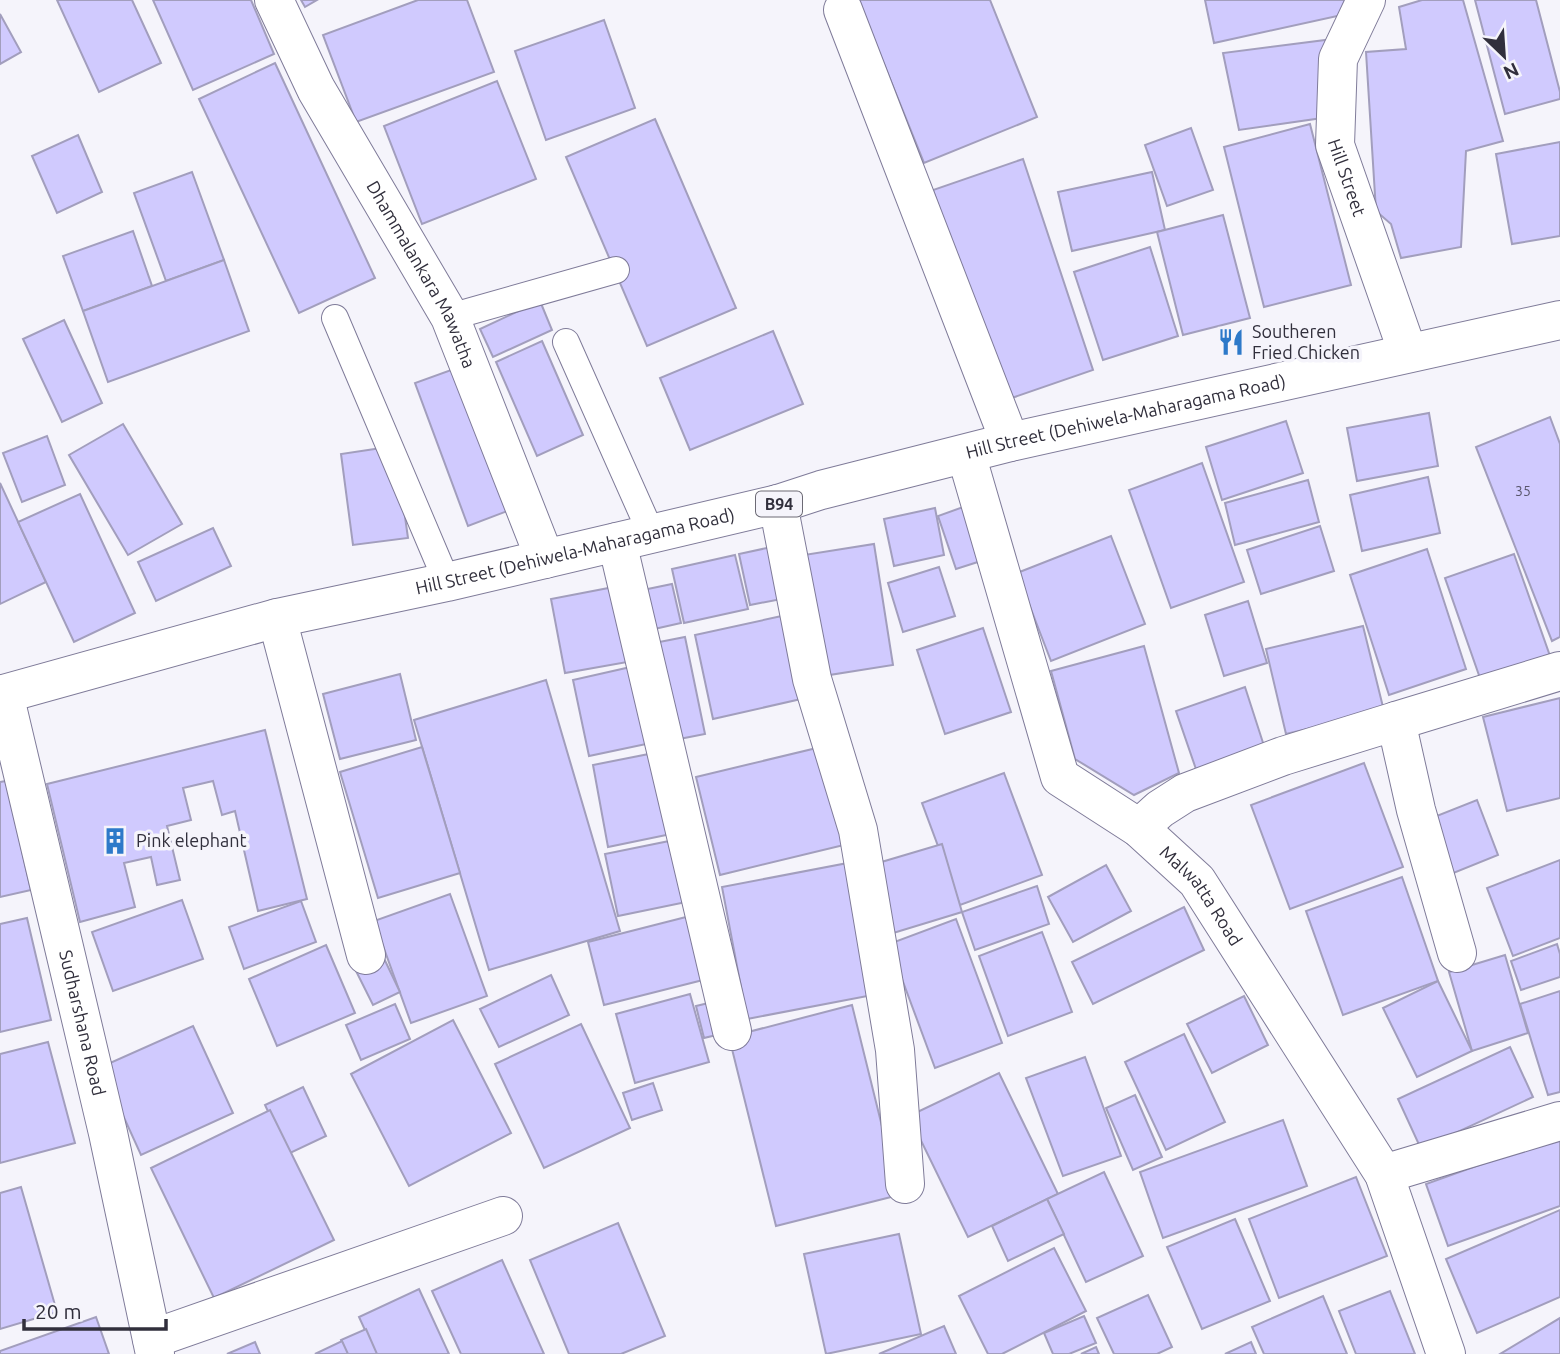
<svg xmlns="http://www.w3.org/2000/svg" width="1560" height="1354" viewBox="0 0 1560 1354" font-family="Ubuntu,sans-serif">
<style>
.building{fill:#d0cafe;stroke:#a29ebd;stroke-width:2}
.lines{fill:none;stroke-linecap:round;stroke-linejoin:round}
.service-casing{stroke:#7f7b99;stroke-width:28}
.minor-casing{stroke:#7f7b99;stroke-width:40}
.primary-casing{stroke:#7f7b99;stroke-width:40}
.service{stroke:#fff;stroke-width:26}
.minor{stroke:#fff;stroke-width:38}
.primary{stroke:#fff;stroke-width:38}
.labels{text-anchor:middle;stroke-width:7;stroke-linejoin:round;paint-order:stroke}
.number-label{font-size:14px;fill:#59566c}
.shield{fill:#f5f4fb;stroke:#6c6a75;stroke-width:2}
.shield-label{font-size:16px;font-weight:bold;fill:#312f3c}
.street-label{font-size:18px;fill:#312f3c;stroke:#f5f4fb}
.poi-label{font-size:18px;fill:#312f3c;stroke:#f5f4fb;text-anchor:start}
</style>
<rect width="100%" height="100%" fill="#f5f4fb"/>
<g class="building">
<polygon points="57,0 132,0 161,63 99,92"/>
<polygon points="153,0 251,0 274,54 193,90"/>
<polygon points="301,0 317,0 305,7"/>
<polygon points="418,0 467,0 494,72 356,122 323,35"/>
<polygon points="858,0 990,0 1037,117 924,163"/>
<polygon points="1205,0 1349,0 1351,13 1214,43"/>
<polygon points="1422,0 1463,0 1503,141 1466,151 1461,247 1401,258 1391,224 1376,211 1366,52 1406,49 1399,7"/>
<polygon points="1475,0 1536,0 1560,92 1560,99 1505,114"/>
<polygon points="0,14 21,52 0,64"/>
<polygon points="604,20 635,108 546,140 515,51"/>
<polygon points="1349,37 1336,116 1239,130 1223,53"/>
<polygon points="275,63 375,278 299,313 199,99"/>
<polygon points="497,81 536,179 422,224 384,126"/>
<polygon points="655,119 736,308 647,346 566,157"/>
<polygon points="1310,124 1351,285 1264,307 1224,147"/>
<polygon points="1191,128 1213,190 1167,206 1145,145"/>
<polygon points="78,135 102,192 57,213 32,156"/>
<polygon points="1560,142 1560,236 1512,244 1496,154"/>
<polygon points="1023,159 1093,370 1003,401 933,190"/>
<polygon points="192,172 224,260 166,281 134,193"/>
<polygon points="1152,172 1165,230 1072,251 1058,192"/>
<polygon points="1223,215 1250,318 1183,335 1157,232"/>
<polygon points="133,231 152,286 83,311 63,256"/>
<polygon points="1150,247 1178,336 1103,360 1074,272"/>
<polygon points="224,260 249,331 108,382 83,311"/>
<polygon points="540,301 552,330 493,357 480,329"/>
<polygon points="64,320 102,403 62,422 23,339"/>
<polygon points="773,331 803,404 690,450 660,378"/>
<polygon points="542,341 583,435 537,456 496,362"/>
<polygon points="465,365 518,507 468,526 415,383"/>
<polygon points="1429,413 1438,466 1357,481 1347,428"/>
<polygon points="1550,417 1560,444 1560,637 1552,641 1476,447"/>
<polygon points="1286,421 1303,473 1222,500 1206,447"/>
<polygon points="123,424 182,524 128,555 69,455"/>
<polygon points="47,436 65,485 22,502 3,453"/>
<polygon points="395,446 408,538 353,545 341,454"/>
<polygon points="1202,463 1244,582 1171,608 1129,490"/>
<polygon points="1428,477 1440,533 1362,551 1350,495"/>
<polygon points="1308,480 1319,522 1235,545 1225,503"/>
<polygon points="0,483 46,582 0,604"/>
<polygon points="80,494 135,613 74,642 18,522"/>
<polygon points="966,506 984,560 956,569 938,516"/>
<polygon points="935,508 944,555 894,566 884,519"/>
<polygon points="1320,526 1334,571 1261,594 1247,550"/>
<polygon points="213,528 231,566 156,601 138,562"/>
<polygon points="1111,536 1145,624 1051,661 1017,573"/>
<polygon points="874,544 893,665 823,676 804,555"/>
<polygon points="781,545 792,597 750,605 739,554"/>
<polygon points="1427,549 1466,669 1389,695 1350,575"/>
<polygon points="1514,554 1550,656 1481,681 1445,578"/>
<polygon points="735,555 748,609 684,623 672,569"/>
<polygon points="939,567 955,616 903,632 888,583"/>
<polygon points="672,584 681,623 641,632 633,592"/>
<polygon points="619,586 633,661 565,673 551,599"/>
<polygon points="1248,601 1267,663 1224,676 1205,615"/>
<polygon points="791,614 810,697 713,719 695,635"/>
<polygon points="1363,626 1384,711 1286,734 1266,649"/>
<polygon points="983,628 1011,712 945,734 917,650"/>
<polygon points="685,637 705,734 669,741 649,644"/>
<polygon points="1144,646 1179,773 1134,795 1075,759 1051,671"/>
<polygon points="635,666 651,743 589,756 573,680"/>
<polygon points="400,674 416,740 340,759 323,694"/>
<polygon points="546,680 620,931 489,970 414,720"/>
<polygon points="1245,687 1266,752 1198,775 1176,711"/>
<polygon points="1560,698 1560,798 1507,811 1483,717"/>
<polygon points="265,730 307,899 258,911 235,811 222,815 213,781 183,788 191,820 167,826 180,880 157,885 151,857 124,863 135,907 80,922 47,784"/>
<polygon points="825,746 848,844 720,875 696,777"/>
<polygon points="422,747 460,873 378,898 340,772"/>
<polygon points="659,752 676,833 608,847 593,765"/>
<polygon points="1364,763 1403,867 1290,909 1251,805"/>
<polygon points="1004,773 1042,875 960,905 922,803"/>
<polygon points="6,781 31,890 0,897 0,782"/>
<polygon points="1477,800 1498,855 1451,874 1429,819"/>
<polygon points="684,838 696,900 618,916 605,854"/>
<polygon points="942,844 962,912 890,934 868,866"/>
<polygon points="1560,860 1560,938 1513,956 1487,888"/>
<polygon points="853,862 878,994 747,1019 722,887"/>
<polygon points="1106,865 1131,911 1073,942 1048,897"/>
<polygon points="1402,877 1438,981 1343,1015 1306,911"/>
<polygon points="1037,886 1049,924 975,950 962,912"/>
<polygon points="450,894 487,996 411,1023 374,921"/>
<polygon points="182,900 203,959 113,991 92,932"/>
<polygon points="301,901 316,942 244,969 229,927"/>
<polygon points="1184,907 1204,950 1093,1004 1072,962"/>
<polygon points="690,916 707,979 604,1005 588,942"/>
<polygon points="27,918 51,1020 0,1032 0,924"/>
<polygon points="956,919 1002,1043 935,1068 889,944"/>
<polygon points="1042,932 1072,1012 1008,1036 979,956"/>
<polygon points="1557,944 1560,954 1560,977 1521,990 1511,961"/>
<polygon points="326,945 355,1013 277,1046 249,979"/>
<polygon points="380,950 400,992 373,1005 352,963"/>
<polygon points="1505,955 1528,1033 1472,1051 1449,972"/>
<polygon points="551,975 569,1015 499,1047 480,1009"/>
<polygon points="1438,981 1472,1051 1417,1077 1383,1008"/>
<polygon points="1560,991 1560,1092 1548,1095 1520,1004"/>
<polygon points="690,994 709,1062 635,1083 616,1014"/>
<polygon points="1244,996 1268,1045 1212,1073 1187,1024"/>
<polygon points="721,1000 729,1032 704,1038 696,1006"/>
<polygon points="395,1004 410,1039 361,1060 346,1025"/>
<polygon points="852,1005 899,1195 776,1226 729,1037"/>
<polygon points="453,1020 511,1133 409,1186 351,1074"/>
<polygon points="581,1024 630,1128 544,1168 495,1064"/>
<polygon points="193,1026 233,1113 141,1155 101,1067"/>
<polygon points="1184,1034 1225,1122 1166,1150 1125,1062"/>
<polygon points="48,1042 75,1143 0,1163 0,1054"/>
<polygon points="1510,1047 1533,1097 1421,1149 1398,1099"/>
<polygon points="1085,1057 1121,1156 1063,1176 1026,1078"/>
<polygon points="999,1073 1058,1194 968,1237 909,1116"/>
<polygon points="653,1083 662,1110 632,1120 623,1093"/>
<polygon points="303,1087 326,1136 288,1154 265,1105"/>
<polygon points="1135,1095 1162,1157 1133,1170 1106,1108"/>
<polygon points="270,1110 334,1240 214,1298 151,1168"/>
<polygon points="1283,1120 1307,1186 1163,1238 1140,1172"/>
<polygon points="1560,1136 1560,1206 1448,1246 1426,1184"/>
<polygon points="1104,1172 1143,1256 1086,1282 1047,1199"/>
<polygon points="1356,1177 1387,1256 1279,1298 1249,1219"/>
<polygon points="21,1187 57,1312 0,1329 0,1193"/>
<polygon points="1047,1199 1064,1234 1008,1261 992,1226"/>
<polygon points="1560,1210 1560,1297 1477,1333 1446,1259"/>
<polygon points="1235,1219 1270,1301 1202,1329 1167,1247"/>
<polygon points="618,1223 665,1336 621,1354 569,1354 530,1260"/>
<polygon points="899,1234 921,1334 826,1354 804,1254"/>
<polygon points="1054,1248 1086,1311 1002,1354 988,1354 959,1296"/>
<polygon points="502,1260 544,1354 461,1354 432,1291"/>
<polygon points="419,1289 449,1354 376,1354 359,1317"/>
<polygon points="1390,1291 1415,1354 1356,1354 1339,1311"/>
<polygon points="1148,1295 1172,1347 1157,1354 1114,1354 1097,1318"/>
<polygon points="1323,1296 1347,1354 1264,1354 1252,1327"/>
<polygon points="1084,1316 1096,1343 1069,1354 1053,1354 1044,1333"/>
<polygon points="96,1317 109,1354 0,1354 0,1351"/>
<polygon points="1560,1318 1560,1354 1500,1354"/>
<polygon points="944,1326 956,1354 879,1354"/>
<polygon points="366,1329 377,1354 347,1354 341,1340"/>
<polygon points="342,1341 348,1354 315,1354"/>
<polygon points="255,1342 260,1354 227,1354"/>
<polygon points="1251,1342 1256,1354 1225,1354"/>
<polygon points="1096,1347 1099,1354 1081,1354"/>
</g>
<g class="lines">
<defs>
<g id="service">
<polyline points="450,317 616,270"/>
<polyline points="335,318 447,582"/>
<polyline points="566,342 651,533"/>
</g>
<g id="minor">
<path id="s1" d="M274,0L316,89L450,317L545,559"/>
<path id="s2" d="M1366,0L1338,59L1335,145L1408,353"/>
<polyline points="843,10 1010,442"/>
<path id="s3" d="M966,454L1060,777L1139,828L1197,881L1384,1174L1446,1354"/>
<polyline points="778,504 812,679 858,830 895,1050 905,1184"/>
<polyline points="617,542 732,1031"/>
<polyline points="277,618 366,955"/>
<path id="s4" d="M4,694L108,1133L155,1354"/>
<polyline points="1396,721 1560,671"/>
<polyline points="1139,828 1160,809 1185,793 1283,756 1396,721 1416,810 1457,953"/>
<polyline points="1384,1174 1560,1121"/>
<polyline points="152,1339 503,1216"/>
</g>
<g id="primary">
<path id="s5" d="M0,695L277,618L447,582L778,504L821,490L1010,442L1560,320"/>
</g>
</defs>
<use href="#service" class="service-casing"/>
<use href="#minor" class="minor-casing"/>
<use href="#primary" class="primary-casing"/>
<use href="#service" class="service"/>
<use href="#minor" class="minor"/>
<use href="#primary" class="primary"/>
</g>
<defs>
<symbol id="restaurant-bare" viewBox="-9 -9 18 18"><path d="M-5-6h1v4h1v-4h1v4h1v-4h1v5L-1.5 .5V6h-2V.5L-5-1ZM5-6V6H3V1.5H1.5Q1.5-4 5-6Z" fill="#2d79c9" stroke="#f5f4fb" stroke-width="2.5" paint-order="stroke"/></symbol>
<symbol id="building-bare" viewBox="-9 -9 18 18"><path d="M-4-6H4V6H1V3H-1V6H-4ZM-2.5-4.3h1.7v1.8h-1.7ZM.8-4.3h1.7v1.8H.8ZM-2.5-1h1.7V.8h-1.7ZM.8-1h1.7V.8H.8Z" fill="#2d79c9" stroke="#f5f4fb" stroke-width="2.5" paint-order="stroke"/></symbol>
</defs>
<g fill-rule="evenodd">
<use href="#restaurant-bare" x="1212" y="323" width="38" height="38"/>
<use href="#building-bare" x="96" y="822" width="38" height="38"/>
</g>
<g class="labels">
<g class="number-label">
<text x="1523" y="496">35</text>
</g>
<rect class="shield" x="756" y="491.5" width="46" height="25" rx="5"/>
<g class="shield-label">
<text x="779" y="510">B94</text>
</g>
<g class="street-label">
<text dy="6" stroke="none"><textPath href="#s2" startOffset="186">Hill Street</textPath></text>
<text dy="6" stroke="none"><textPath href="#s1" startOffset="312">Dhammalankara Mawatha</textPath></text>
<text dy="6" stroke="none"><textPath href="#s5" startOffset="1160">Hill Street (Dehiwela-Maharagama Road)</textPath></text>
<text dy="6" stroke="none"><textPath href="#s5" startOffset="593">Hill Street (Dehiwela-Maharagama Road)</textPath></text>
<text dy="6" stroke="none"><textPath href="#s3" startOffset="523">Malwatta Road</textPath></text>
<text dy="6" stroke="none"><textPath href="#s4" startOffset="338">Sudharshana Road</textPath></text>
</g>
<g class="poi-label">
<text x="1252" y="338">Southeren<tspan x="1252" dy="21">Fried Chicken</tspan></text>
<text x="136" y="847">Pink elephant</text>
</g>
</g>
<g transform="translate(1504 56) rotate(155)" stroke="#f5f4fb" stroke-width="5" paint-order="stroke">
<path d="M0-5L12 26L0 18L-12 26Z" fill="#312f3c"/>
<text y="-10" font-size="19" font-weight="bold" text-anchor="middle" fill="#312f3c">N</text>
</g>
<path d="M24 1319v10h142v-10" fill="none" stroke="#312f3c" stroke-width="3.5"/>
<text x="35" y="1319" font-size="21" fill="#312f3c" stroke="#f5f4fb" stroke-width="5" paint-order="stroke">20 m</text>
</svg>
